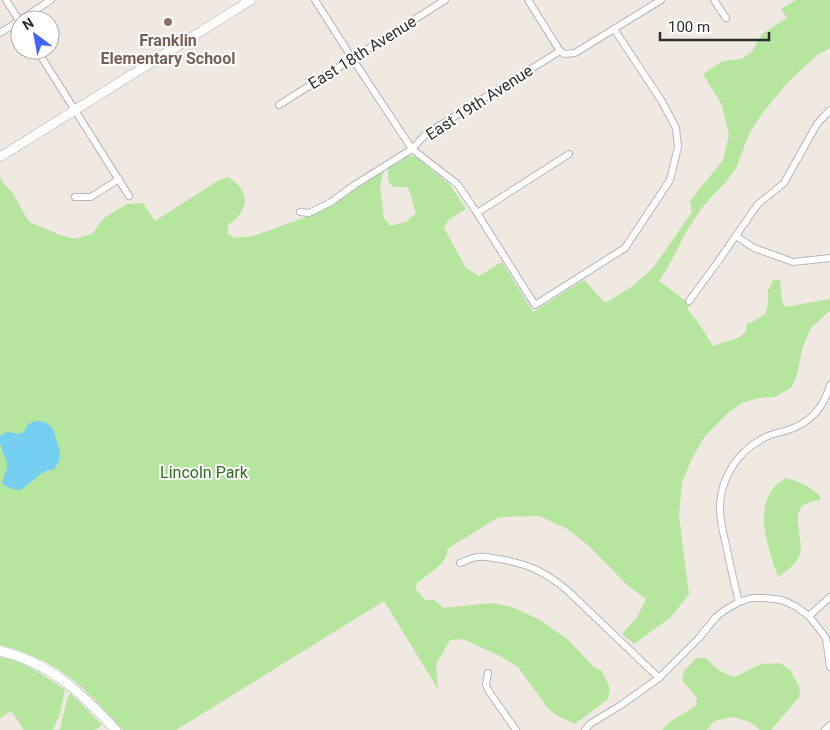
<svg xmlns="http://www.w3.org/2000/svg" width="830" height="730" viewBox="0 0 830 730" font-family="Roboto,sans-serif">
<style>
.green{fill:#b6e59e}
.water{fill:#75cff0}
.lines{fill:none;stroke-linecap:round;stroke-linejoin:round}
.street-casing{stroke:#b4b7c1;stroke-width:8}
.secondary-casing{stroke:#b4b7c1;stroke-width:10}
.street{stroke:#fff;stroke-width:6}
.secondary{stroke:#fff;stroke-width:9}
.education-dot{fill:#8d6e63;stroke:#fff;stroke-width:2}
.labels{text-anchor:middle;stroke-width:4;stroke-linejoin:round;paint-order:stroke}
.education-label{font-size:16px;font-weight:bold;fill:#785e54;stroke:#fff}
.street-label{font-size:16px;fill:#2e2e2e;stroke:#fff}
.park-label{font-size:16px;fill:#2c6e1b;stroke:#fff}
</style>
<rect width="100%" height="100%" fill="#efe9e1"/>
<g class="green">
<path d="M796,0H830V48L817,55L787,83L761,115L749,134L736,168L725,183L714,194L701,209L686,232L668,267L659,281L690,304L688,308V310L697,321L713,346L740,337L746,331L747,323H751L765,314L768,304V291L773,280H780L782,301L785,307L830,299V311L827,313L811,328L802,349L798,371L792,387L775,397L758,398L742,403L728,413L705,436L691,460L682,483L679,516L689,594L671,617L634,644L622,634L637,617L646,599L627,585L589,546L566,528L539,516L499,517L447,549C450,562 427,575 417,583L415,588L425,600H434L443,608L492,603L512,607L540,620L567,639L594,667L602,671L610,689L608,699L575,724L556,715L547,707L518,667L500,656L465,640L458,639L450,640L436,664L438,689L384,601L176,730H123C107,713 92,695 73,680C52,663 26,652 0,645V176L3,183L12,192L29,222L60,235L75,239L92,234L104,218L127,204L143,203L155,221L219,180L228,177C251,191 250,210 228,225V234L235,238L253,236L309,216L384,169L380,186L384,218L390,226L406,222L416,213L408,187H394L389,183L388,176L389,166C398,161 406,153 416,157L450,185L466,209L448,220L444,228L466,268L479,276L502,262L533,312L584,280L605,303L630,288L653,268L692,212L690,201L723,160L729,135L722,105L703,74L723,61L741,59L752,52L762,34L787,18L781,9Z"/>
<path d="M785,478C798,481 810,486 820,496V500C815,501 809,502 805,504C790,512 804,542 800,554C797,564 786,571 778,577C769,549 753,512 775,486C778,483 782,481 785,478Z"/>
<path d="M0,657C24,661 46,677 65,690L60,713L53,730H24L11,711L0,718Z"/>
<path d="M696,658H706C715,668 723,674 735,677L761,664L780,663L790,670L799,686L800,696L771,730H760L750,722L733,717L714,721L708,729L706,730H662L670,722L696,706L697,698L682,680L684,671Z"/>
<polygon points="70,693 102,725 95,730 60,730 67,699"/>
</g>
<path class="water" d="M36,421C42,421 47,422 51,427C54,430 55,435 56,439C60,449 63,461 53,470C41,469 32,483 22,489C15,491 7,488 2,483L7,468V463L0,444V436C11,428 12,436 22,433L26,429L28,424Z"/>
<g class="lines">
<defs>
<g id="street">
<polyline points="6,0 20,22"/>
<polyline points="315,0 352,58 412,149 452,180 458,185 477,213 535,305 625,248 670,180 678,147 676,128 661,100 614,29"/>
<polyline points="528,0 560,51"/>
<polyline points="714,0 726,18"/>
<polyline points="0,33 51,0"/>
<polyline points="37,50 129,196"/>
<polyline points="279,105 445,0"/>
<polyline points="75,197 91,197 119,179"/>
<polyline points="300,212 309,213 331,202 353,186 412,149 426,134 560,51 564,54 575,53 661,0"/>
<polyline points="477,213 569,154"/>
<polyline points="736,236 754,248 793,262 830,258"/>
<polyline points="689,301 717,263 758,204 784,183 817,124 830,110"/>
<path d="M460,563C466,561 472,557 479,557C485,556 492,558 499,559C528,564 544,571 567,590L659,678"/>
<path d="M739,602C734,583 730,564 726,545C723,532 719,518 720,504C722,476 738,452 762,439C770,434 779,433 788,430C810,423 824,407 830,385"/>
<polyline points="809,616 830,597"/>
<polyline points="488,673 486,684 488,690 516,730"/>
<polyline points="585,730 590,724 621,705 659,678 699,638 716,617 725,610 739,602 752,598 764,598 782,600 795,606 809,616 826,638 830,667"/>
<polyline points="825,730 830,725"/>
</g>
<g id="secondary">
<polyline points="0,157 251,0"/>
<path d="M0,651C51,663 81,693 116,730"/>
</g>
</defs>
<use href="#street" class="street-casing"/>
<use href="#secondary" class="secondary-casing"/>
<use href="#street" class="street"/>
<use href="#secondary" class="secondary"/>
</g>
<circle class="education-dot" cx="168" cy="22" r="5"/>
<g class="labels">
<g class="education-label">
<text x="168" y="46">Franklin<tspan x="168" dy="18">Elementary School</tspan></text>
</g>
<g class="street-label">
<text transform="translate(362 52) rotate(-32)" y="6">East 18th Avenue</text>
<text transform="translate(479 102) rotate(-33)" y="6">East 19th Avenue</text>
</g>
<g class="park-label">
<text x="204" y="478">Lincoln Park</text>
</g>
</g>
<g transform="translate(35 35) rotate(328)"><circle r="24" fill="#ffffff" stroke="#ababab"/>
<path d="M0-4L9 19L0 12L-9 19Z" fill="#4264fb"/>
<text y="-8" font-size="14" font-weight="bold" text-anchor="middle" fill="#2e2e2e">N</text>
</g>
<path d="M660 32v8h109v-8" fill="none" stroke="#2e2e2e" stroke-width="2.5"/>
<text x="668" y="32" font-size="15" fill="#2e2e2e" stroke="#ffffff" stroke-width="4" paint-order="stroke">100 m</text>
</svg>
